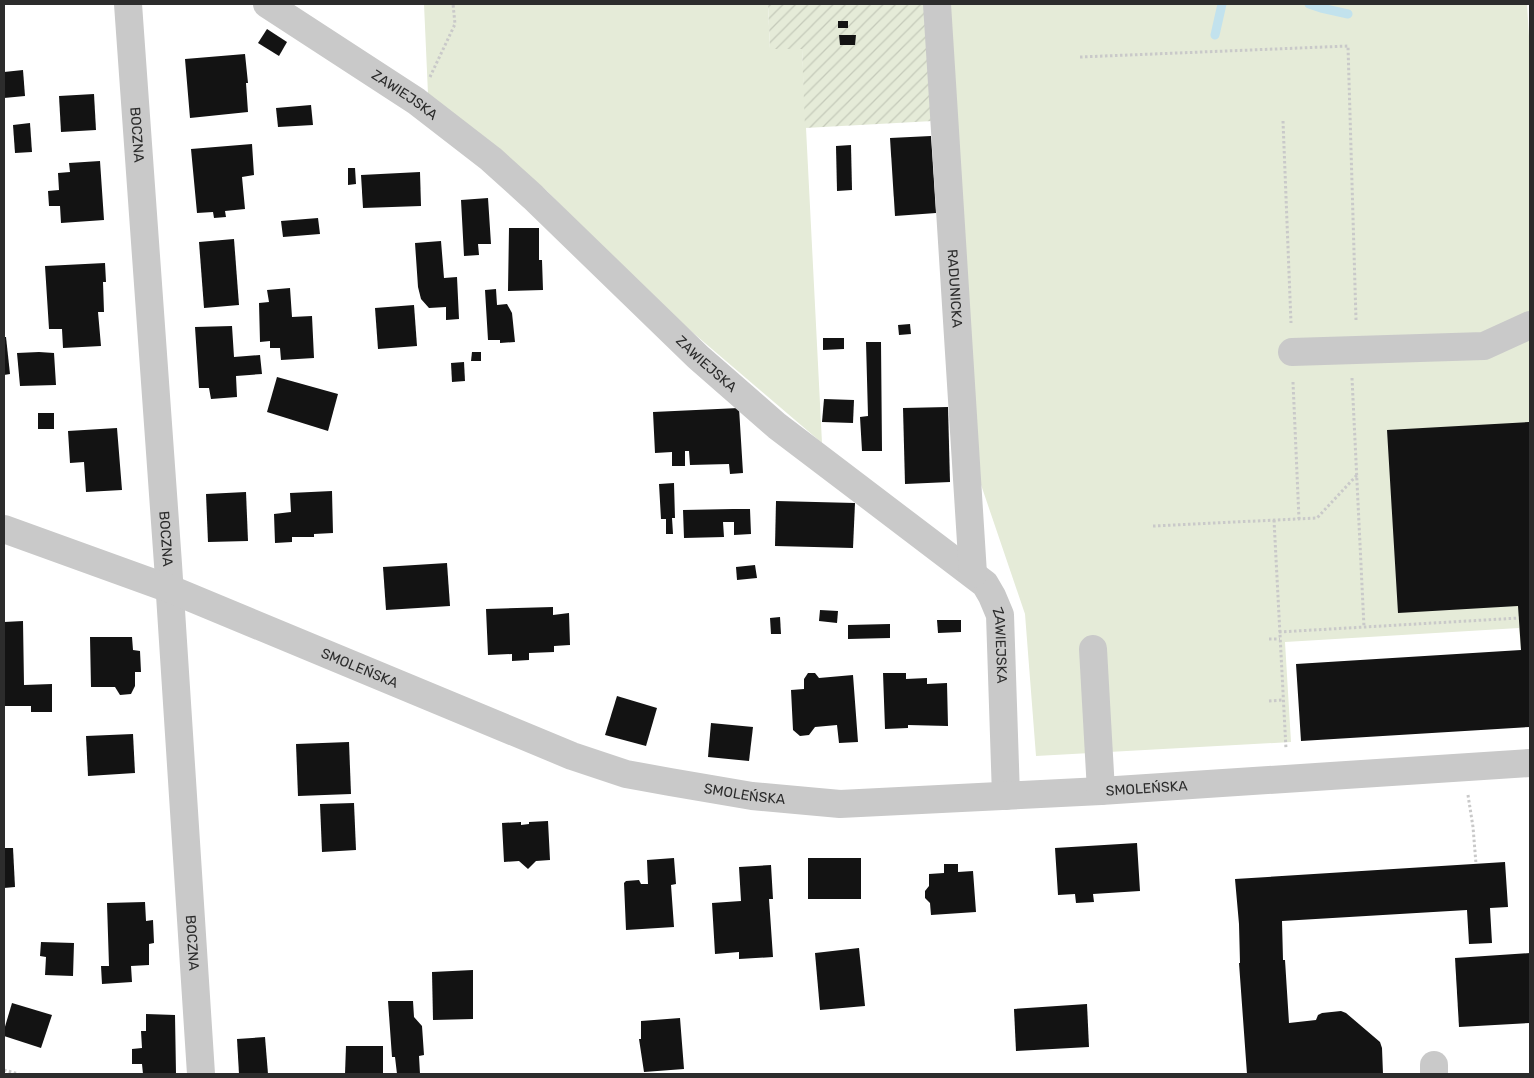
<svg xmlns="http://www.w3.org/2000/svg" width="1534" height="1078" viewBox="0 0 1534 1078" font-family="Rubik,sans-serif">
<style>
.grass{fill:#e5ebd8}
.garden{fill:url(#garden-furrows)}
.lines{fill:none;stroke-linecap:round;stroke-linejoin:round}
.stream{stroke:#c2e2ed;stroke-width:9}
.building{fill:#131313}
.path{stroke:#c9c9c9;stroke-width:3;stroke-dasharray:2.5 2.5;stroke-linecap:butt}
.minor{stroke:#c9c9c9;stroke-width:28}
.labels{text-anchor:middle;stroke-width:5;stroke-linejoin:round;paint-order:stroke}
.street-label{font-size:14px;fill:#2c2c2c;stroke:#fff}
</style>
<defs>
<pattern id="garden-furrows" width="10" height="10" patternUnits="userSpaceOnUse" patternTransform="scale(1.25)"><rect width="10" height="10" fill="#e5ebd8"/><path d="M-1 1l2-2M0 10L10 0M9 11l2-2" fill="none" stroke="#c5caba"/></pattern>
</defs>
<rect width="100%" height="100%" fill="#fff"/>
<g class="grass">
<polygon points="424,4 768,4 770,49 802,49 822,443 650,296 547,191 471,127 428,94"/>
<polygon points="948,4 1527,4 1530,53 1530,650 1521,650 1519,628 1285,642 1291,742 1036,756 1025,614 977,473"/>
</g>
<polygon class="garden" points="768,4 925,4 933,121 805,128 802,49 770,49"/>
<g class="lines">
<g class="stream">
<polyline points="1309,4 1321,8 1348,14"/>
<polyline points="1215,35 1222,4"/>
</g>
</g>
<g class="building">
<rect x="838" y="21" width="10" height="7"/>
<polygon points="267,29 287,42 279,56 258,43"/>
<polygon points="839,35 856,35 855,45 840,45"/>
<polygon points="245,54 248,83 246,83 248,112 190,118 185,59"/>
<polygon points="23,70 25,96 4,98 4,72"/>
<polygon points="94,94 96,130 61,132 59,96"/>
<polygon points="311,105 313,125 278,127 276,108"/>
<polygon points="30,123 32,152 15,153 13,125"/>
<polygon points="931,136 936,213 895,216 890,138"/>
<polygon points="252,144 254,175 242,177 245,209 225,211 226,217 214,218 213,212 197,213 191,149"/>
<polygon points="851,145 852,190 837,191 836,146"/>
<polygon points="100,161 104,220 61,223 60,206 49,206 48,191 59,190 58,173 70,172 69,163"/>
<polygon points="348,168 355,168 356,184 348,185"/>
<polygon points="420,172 421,206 363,208 361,175"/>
<polygon points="488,198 491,244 478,244 479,255 464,256 461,200"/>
<polygon points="318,218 320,234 283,237 281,221"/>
<polygon points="509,228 539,228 539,260 542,260 543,290 508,291"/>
<polygon points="234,239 239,305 204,308 199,242"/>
<polygon points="441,241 444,278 457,277 459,319 446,320 446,307 429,308 421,299 418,287 415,243"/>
<polygon points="105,263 106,282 103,282 104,312 98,312 101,346 63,348 62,329 49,329 45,266"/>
<polygon points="290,288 292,317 312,316 314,358 281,360 280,348 270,348 270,341 260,342 259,303 269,302 267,290"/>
<polygon points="496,289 497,305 507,304 512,313 515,342 500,343 500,340 488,340 485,290"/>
<polygon points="414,305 417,346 378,349 375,308"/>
<polygon points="910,324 911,334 899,335 898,325"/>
<polygon points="232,326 234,357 260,355 262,374 236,376 237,397 211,399 209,388 199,388 195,327"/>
<polygon points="4,337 6,337 10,374 4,375"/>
<polygon points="823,338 844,338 844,349 823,350"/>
<polygon points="866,342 881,342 882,451 862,451 860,417 868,416"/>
<polygon points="39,352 54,353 56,385 20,386 17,353"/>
<polygon points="472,352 481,352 481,361 471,361"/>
<polygon points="464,362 465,381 452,382 451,363"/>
<polygon points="277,377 338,394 328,431 267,412"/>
<polygon points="824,399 854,400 853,423 822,422"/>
<polygon points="948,407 950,482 905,484 903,408"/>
<polygon points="739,408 743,473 730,474 729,464 690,465 689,451 685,451 685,466 672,466 672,452 655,453 653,412"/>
<rect x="38" y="413" width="16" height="16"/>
<polygon points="1529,422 1530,451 1530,727 1301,741 1296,664 1521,650 1518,606 1398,613 1387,430"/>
<polygon points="117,428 122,490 86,492 84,462 70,463 68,431"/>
<polygon points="674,483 675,518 672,518 673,534 666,534 666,519 661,519 659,484"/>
<polygon points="332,491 333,533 314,534 314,537 292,537 292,542 275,543 274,514 291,512 290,493"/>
<polygon points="246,492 248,541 208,542 206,494"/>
<polygon points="776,501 855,503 853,548 775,546"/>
<polygon points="733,509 750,509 751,534 734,535 734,522 723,522 724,537 684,538 683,510"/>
<polygon points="447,563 450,606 386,610 383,567"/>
<polygon points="755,565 757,578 737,580 736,567"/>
<polygon points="553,607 553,615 569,613 570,645 554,646 554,652 529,653 529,660 512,661 512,654 488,655 486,609"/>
<polygon points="820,610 838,611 837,623 819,621"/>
<polygon points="780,617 781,634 771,634 770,618"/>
<polygon points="937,620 961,620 961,632 938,633"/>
<polygon points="23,621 24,685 52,684 52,712 31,712 31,706 4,706 4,622"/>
<polygon points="890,624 890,638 848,639 848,625"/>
<polygon points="90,637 132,637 133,650 140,651 141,672 135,672 135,686 131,694 120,695 115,687 91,687"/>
<polygon points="808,673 815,673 819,678 853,675 858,742 839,743 837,725 815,727 809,735 800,736 793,730 791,690 804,689 804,679"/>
<polygon points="883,673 906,673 906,679 927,678 927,684 947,683 948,726 908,725 908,728 885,729"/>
<polygon points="617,696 657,708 646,746 605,735"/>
<polygon points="711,723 753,727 749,761 708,757"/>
<polygon points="133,734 135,773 88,776 86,736"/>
<polygon points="349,742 351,794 298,796 296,744"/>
<polygon points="354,803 356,850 322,852 320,804"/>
<polygon points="548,821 550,860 536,861 528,869 519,861 504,862 502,823 521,822 521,825 529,824 529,822"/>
<polygon points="1137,843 1140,891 1093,894 1094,902 1076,903 1075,894 1058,895 1055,848"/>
<polygon points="4,848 13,848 15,887 4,888"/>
<polygon points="674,858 676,884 671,885 674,927 626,930 624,883 626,881 639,880 641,884 648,884 647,860"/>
<rect x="808" y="858" width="53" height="41"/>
<polygon points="1505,862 1508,907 1490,908 1492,943 1469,944 1467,910 1282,921 1283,960 1285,960 1289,1023 1316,1020 1318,1015 1322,1013 1341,1011 1346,1013 1380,1042 1382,1048 1383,1074 1247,1074 1239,963 1240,963 1239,924 1235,879"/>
<polygon points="944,864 958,864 958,872 973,871 976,912 931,915 930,903 925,898 925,891 929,886 929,874 944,873"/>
<polygon points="771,865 773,899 769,899 773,957 739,959 739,952 715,954 712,903 741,901 739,867"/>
<polygon points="145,902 146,921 153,920 154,943 149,944 149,965 131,966 132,982 102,984 101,966 109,966 107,903"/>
<polygon points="41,942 74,943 73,976 45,975 46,957 40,956"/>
<polygon points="859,948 865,1006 820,1010 815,953"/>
<polygon points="1530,953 1530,1023 1459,1027 1455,958"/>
<polygon points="473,970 473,1019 433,1020 432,972"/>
<polygon points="388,1001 413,1001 414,1017 422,1026 424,1055 419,1056 420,1074 397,1074 395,1057 392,1057"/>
<polygon points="12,1003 52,1015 41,1048 4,1036 4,1030"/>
<polygon points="1087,1004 1089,1047 1016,1051 1014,1009"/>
<polygon points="146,1014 175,1015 176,1074 143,1074 142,1064 132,1064 132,1049 142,1048 141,1031 146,1031"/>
<polygon points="680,1018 684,1069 644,1072 639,1039 641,1039 641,1021"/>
<polygon points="265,1037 268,1074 239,1074 237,1039"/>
<polygon points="346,1046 383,1046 383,1074 345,1074"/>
</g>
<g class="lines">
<g class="path">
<polyline points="1080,57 1348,46 1356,320"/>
<polyline points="430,77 455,24 453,4"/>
<polyline points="1283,121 1291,323"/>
<polyline points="1352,378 1364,627"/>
<polyline points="1293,382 1299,519"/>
<polyline points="1274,520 1286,749"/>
<polyline points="1153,526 1317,518 1357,475"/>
<polyline points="1279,632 1519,618"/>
<polyline points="1269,639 1280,639"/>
<polyline points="1269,701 1283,700"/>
<polyline points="1468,795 1473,827 1476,864"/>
<polyline points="4,1070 19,1074"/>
</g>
<g class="minor">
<path id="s1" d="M128,4L168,564L201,1074"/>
<path id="s2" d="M267,4L416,101L491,159L533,197L698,357L777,426L985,584L992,596L1000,615L1006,796"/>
<path id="s3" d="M937,4L973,574"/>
<polyline points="1292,352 1484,346 1530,325"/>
<path id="s4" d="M4,529L170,589L572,756L626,774L670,782L752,796L840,804L1101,791L1530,763"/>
<polyline points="1093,649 1101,791"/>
<polyline points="1434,1065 1434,1074"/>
</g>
</g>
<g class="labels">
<g class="street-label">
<text dy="5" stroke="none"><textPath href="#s2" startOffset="165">ZAWIEJSKA</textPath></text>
<text dy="5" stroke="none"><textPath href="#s1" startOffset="131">BOCZNA</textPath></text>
<text dy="5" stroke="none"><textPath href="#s3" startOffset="285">RADUNICKA</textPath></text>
<text dy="5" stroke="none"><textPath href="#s2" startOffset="570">ZAWIEJSKA</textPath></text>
<text dy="5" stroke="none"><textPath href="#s1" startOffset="536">BOCZNA</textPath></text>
<text dy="5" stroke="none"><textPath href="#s2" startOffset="990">ZAWIEJSKA</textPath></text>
<text dy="5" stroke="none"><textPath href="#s4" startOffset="382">SMOLEŃSKA</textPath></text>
<text dy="5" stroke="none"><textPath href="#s4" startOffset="1192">SMOLEŃSKA</textPath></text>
<text dy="5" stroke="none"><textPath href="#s4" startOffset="789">SMOLEŃSKA</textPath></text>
<text dy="5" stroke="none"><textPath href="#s1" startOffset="941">BOCZNA</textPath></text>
</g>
</g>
<rect width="1534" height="1078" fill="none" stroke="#2c2c2c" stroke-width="10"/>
</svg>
